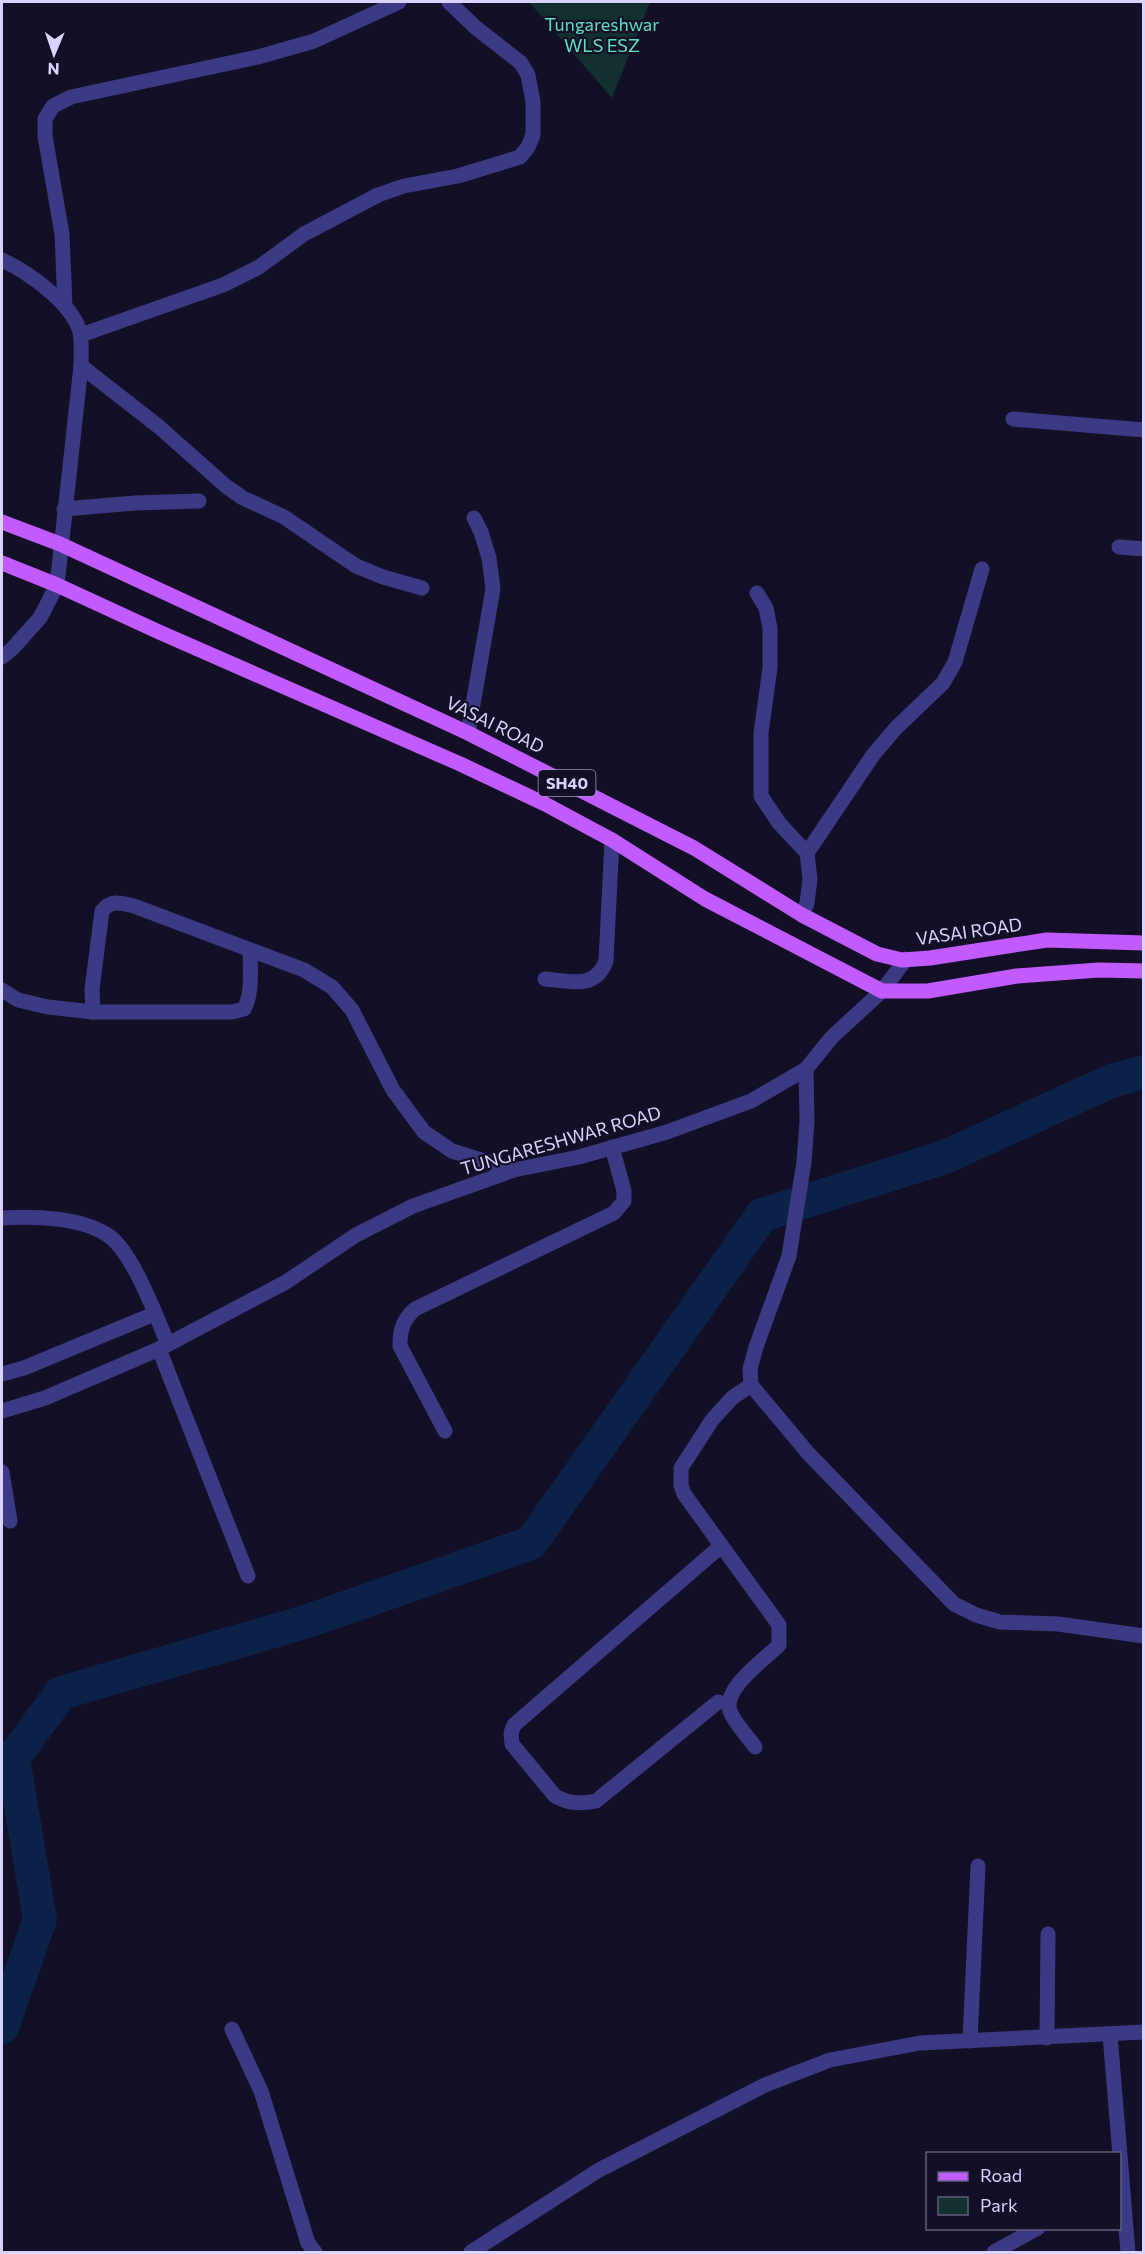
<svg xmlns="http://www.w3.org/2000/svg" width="1145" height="2254" viewBox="0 0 1145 2254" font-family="Commissioner,sans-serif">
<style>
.green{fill:#12302f}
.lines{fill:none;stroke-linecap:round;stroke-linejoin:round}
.river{stroke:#0c2248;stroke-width:34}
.minor{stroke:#3d3a85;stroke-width:15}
.major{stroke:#c25bff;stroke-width:15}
.labels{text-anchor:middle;stroke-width:4.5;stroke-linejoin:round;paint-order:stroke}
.shield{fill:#130f26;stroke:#9e99be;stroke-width:1.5}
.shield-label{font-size:16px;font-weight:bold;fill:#d9d4ff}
.park-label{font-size:18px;fill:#5fe0c0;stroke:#130f26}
.street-label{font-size:18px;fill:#d9d4ff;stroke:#130f26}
</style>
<rect width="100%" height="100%" fill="#130f26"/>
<polygon class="green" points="529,2 650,2 612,98"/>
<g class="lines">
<polyline class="river" points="2,2027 40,1919 13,1758 61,1693 305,1622 531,1543 762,1215 945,1157 1111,1081 1144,1072"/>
<g class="minor">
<path d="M2,260C28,272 72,303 80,332C82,342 81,355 81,366L57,585L40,618L12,649L2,657"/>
<polyline points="65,306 62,234 45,136 45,119 53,106 71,97 258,57 314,41 399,2"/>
<polyline points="81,335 223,285 259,267 304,234 378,195 404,186 458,176 520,157 528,147 533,135 533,102 528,75 521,63 475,27 449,2"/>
<polyline points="81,366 158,426 227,487 243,498 284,517 356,566 383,577 422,588"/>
<polyline points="1013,419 1144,430"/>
<polyline points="64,509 135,503 199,501"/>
<polyline points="1119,547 1144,549"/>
<polyline points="757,593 766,608 770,628 770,668 761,733 761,796 779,823 807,853 810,879 807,903 802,915"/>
<polyline points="468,733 493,589 489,558 481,532 474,518"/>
<polyline points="807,853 873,755 896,728 943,683 955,662 982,569"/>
<path d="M545,979C571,981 595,990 606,961L612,840"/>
<path d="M2,990L18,1000L48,1007L93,1012L92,989L102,911C111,899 122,903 134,906L304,970L332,987L352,1010L393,1090L424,1132L452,1151L514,1170"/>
<path d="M93,1012H232L244,1009C253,993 250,968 250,950"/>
<polyline points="806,1069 807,1122 804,1162 789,1256 756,1347 750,1369 751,1385 808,1453 954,1604 976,1615 1000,1622 1058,1624 1144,1636"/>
<path d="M2,1218C33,1216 82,1217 109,1236C133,1253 156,1316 168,1344"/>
<polyline points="159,1349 248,1576"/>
<polyline points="2,1374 24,1368 154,1314"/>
<path d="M751,1385L732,1398L712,1420L681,1468V1485L684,1494L779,1625V1645C764,1660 722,1689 730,1711C734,1723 748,1736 755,1747"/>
<polyline points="2,1411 45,1398 159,1349 286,1282 356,1235 413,1206 514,1170 579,1157 667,1132 751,1101 806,1069 832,1037 882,991 906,959"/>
<path d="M445,1431L400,1346C400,1329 403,1320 415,1309L614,1213L624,1201V1191L612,1147"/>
<polyline points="2,1472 10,1521"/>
<path d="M718,1702L596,1801C581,1804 569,1804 555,1796L512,1744L511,1733L514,1725L721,1546"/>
<polyline points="232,2029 261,2091 308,2243 315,2252"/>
<polyline points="1110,2035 1128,2252"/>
<polyline points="1047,2038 1048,1934"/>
<polyline points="970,2041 978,1866"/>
<polyline points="471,2252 599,2170 765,2085 830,2060 920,2043 1144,2032"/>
<polyline points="994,2252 1038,2228"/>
</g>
<g class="major">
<polyline points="2,522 60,544 468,733 694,848 802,915 877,954 902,960 930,958 1047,940 1144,943"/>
<polyline points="2,563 57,585 159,632 458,763 545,804 612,840 705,899 882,991 928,991 1017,976 1099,970 1144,971"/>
</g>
</g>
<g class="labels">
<rect class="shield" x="538.5" y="770" width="57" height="26" rx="4.5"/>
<g class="shield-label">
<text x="567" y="789">SH40</text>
</g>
<g class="park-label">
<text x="602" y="31">Tungareshwar<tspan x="602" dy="21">WLS ESZ</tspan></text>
</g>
<g class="street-label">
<text transform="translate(495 725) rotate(26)" y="6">VASAI ROAD</text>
<text transform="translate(969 932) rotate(-8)" y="6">VASAI ROAD</text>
<text transform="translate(561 1141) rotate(-16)" y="6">TUNGARESHWAR ROAD</text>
</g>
</g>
<rect width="1145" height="2254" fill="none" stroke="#d9d4ff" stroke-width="6"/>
<rect x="926" y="2152" width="195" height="78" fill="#130f26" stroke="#625e7d" stroke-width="1.5"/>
<rect x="938" y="2172" width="30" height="9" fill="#c25bff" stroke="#625e7d" stroke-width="1.5"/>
<text x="980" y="2182" font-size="18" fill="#d9d4ff">Road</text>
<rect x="938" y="2197" width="30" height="18" fill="#12302f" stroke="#625e7d" stroke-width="1.5"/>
<text x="980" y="2212" font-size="18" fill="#d9d4ff">Park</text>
<g transform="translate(54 54) rotate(182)" stroke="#130f26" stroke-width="4.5" paint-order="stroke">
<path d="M0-4.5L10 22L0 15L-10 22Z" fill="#d9d4ff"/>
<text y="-9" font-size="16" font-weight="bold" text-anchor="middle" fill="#d9d4ff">N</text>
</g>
</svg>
